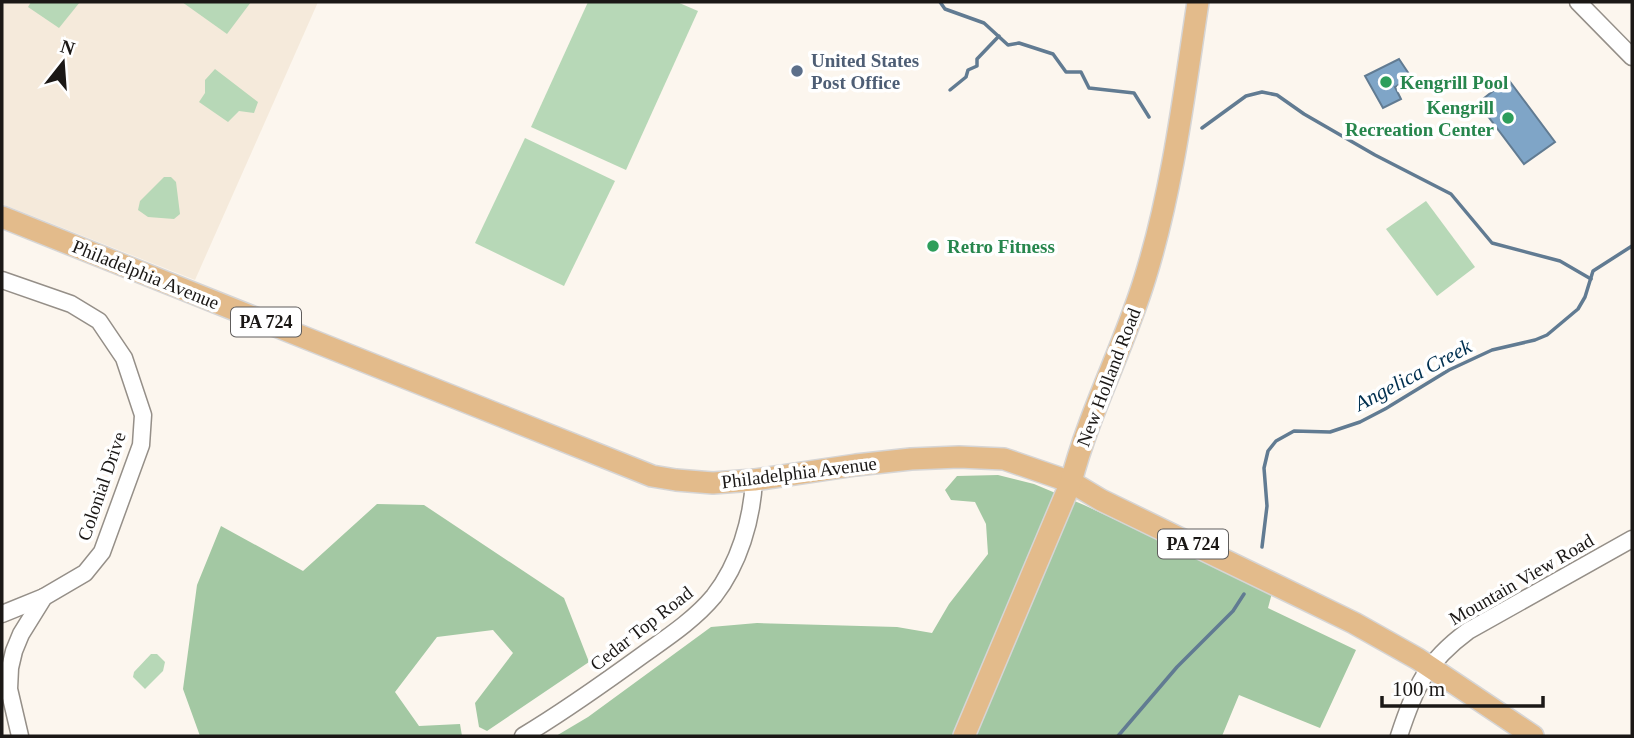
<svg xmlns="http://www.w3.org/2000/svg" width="1634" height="738" viewBox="0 0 1634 738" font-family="'Times New Roman',serif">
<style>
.built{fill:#f5eadb}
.green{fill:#b7d8b7}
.forest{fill:#a3c8a3}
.water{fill:#7fa5c7;stroke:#617b92;stroke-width:2}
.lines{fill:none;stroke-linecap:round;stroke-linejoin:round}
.stream{stroke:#617b92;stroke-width:3.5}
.minor-casing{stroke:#958f88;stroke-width:19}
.major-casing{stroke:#d6d5d5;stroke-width:24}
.minor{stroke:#fff;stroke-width:16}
.major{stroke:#e3bb8b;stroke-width:21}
.service-dot{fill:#5c6f8a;stroke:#fff;stroke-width:2.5}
.leisure-dot{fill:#2e9e5b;stroke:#fff;stroke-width:2.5}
.labels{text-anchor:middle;stroke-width:7;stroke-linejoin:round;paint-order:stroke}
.shield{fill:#fff;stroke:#5f5d5c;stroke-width:2}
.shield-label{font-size:18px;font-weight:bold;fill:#1b1816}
.service-label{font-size:19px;font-weight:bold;fill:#4e5e75;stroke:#fff;text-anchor:start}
.leisure-label{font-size:19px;font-weight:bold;fill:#27864d;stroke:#fff;text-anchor:start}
.street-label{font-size:19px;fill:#1b1816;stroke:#fff}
.water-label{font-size:21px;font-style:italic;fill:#003050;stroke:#fff}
</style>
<rect width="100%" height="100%" fill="#fcf6ee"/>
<polygon class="built" points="2,2 318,2 195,280 2,204"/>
<g class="green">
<polygon points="31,2 80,2 59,28 28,7"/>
<polygon points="182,2 251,2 227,34"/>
<polygon points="588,2 677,2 698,11 626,170 531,127"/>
<polygon points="215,69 258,102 254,113 239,111 228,122 199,102 205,93 205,80"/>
<polygon points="525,138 615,181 564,286 475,243"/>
<polygon points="164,177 171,177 176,182 180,214 174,219 148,217 138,210 140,201"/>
<polygon points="1426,201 1475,267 1437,296 1386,229"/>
<polygon points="151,654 157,654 165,662 163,671 145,689 133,677 134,672"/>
</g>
<g class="forest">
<polygon points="998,475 1034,484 1084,505 1272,593 1268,608 1356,650 1320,728 1239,695 1222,736 556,736 588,717 711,627 757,623 897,627 932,633 949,604 988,554 986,524 975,502 951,500 945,490 957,476"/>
<polygon points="377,504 424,505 564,598 589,662 487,731 479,727 475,703 513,653 493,630 437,637 395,692 419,726 460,724 462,736 200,736 183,689 197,585 221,526 303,571"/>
</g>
<g class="water">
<polygon points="1399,59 1411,77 1395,87 1401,99 1383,108 1365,76"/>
<polygon points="1508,79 1555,142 1524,164 1478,103"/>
</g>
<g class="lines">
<g class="stream">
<polyline points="940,2 945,9 984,23 1008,45 1019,43 1053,54 1066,72 1081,72 1089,88 1134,93 1149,117"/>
<polyline points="950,90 966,77 968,70 977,66 977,59 999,36"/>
<polyline points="1202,128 1246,96 1262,92 1277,95 1304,114 1375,155 1451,194 1492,243 1560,261 1591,279"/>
<polyline points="1262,547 1267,506 1264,468 1268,451 1276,441 1294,431 1330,432 1360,422 1385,409 1449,370 1492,350 1535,340 1547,335 1578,309 1585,297 1593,271 1632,246"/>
<polyline points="1118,736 1177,667 1233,611 1244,594"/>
</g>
<defs>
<g id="minor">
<polyline points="1578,2 1632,57"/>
<polyline points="2,280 71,304 99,321 124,358 143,415 141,445 102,552 85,573 44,597 21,634 14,651 10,668 9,689 20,736"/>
<polyline points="2,614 44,597"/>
<path d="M523,736C565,711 604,683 644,654C668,637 695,619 714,596C739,564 752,520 754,480"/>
<path d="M1399,736C1415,687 1426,662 1468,631L1632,539"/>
</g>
<g id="major">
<polyline points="2,217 652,476 676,480 713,483 754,480 856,465 911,459 959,457 1004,459 1071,482 1101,500 1354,623 1418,659 1533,736"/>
<path d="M964,736L1071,482C1089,412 1124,347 1145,278C1173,188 1184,94 1198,2"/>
</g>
</defs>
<use href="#minor" class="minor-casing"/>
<use href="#major" class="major-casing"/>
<use href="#minor" class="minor"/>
<use href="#major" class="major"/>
</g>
<circle class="service-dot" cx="797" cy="71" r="7"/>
<g class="leisure-dot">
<circle cx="1386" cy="82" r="7"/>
<circle cx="1508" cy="118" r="7"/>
<circle cx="933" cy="246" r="7"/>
</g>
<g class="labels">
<g class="shield">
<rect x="231" y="307.5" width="70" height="29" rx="5"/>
<rect x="1158" y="529.5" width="70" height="29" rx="5"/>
</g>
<g class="shield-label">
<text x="266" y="328">PA 724</text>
<text x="1193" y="550">PA 724</text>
</g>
<g class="service-label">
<text x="811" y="67">United States<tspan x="811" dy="22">Post Office</tspan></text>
</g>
<g class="leisure-label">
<text x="1400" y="89">Kengrill Pool</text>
<text x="1494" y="114" text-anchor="end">Kengrill<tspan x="1494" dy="22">Recreation Center</tspan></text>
<text x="947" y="253">Retro Fitness</text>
</g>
<g class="street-label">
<text transform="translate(146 274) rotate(22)" y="7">Philadelphia Avenue</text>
<text transform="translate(1108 377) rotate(-69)" y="7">New Holland Road</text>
<text transform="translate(799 472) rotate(-7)" y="7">Philadelphia Avenue</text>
<text transform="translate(101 486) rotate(-71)" y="7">Colonial Drive</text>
<text transform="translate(1521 579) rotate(-30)" y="7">Mountain View Road</text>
<text transform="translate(641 628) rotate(-38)" y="7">Cedar Top Road</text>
</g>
<g class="water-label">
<text transform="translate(1413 375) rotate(-28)" y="7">Angelica Creek</text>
</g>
</g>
<rect width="1634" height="738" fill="none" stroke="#1b1816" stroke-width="7"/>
<g transform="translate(63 63) rotate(17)" stroke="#ffffff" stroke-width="5" paint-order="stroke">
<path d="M0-5L12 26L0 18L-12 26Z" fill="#1b1816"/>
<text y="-10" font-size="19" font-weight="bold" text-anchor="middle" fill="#1b1816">N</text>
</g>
<path d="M1382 696v10h161v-10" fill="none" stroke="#1b1816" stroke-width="3.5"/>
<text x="1392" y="696" font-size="21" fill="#1b1816" stroke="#ffffff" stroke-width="5" paint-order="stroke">100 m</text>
</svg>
